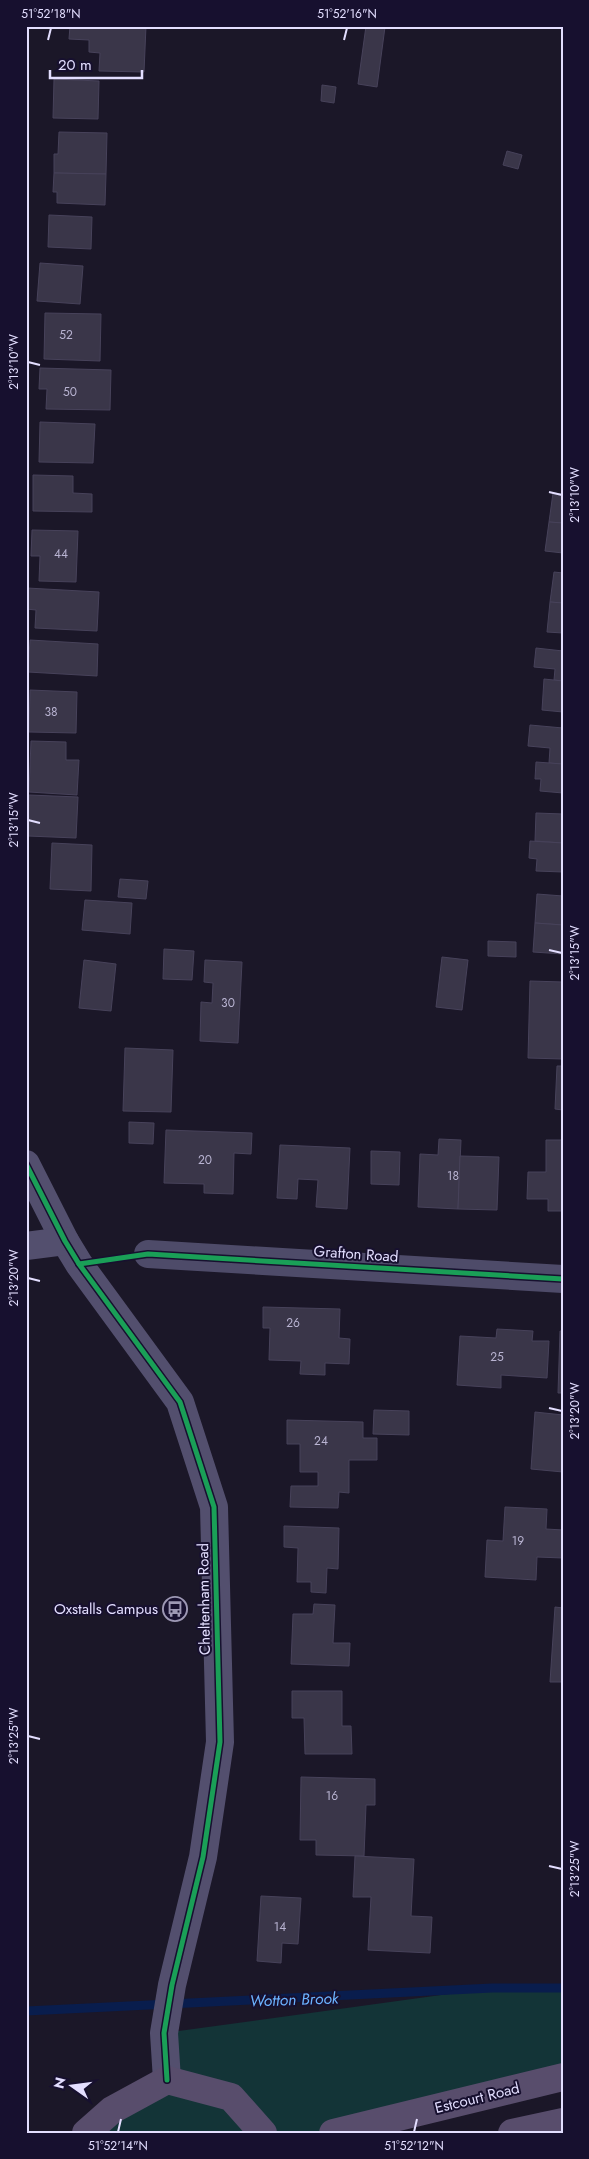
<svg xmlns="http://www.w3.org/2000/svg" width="589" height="2159" viewBox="0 0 589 2159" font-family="Jost,sans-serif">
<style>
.green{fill:#133437}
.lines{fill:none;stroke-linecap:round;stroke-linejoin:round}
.stream{stroke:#091d4d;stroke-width:9}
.building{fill:#3a3649;stroke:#47425a}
.street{stroke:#4e4b69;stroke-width:28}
.secondary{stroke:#534f6e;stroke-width:28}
.primary{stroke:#584d6c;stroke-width:28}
.cycleway-casing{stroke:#17102f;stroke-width:8}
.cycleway{stroke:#1a9f57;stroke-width:5}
.ticks{fill:none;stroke:#e3deff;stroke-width:2}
.labels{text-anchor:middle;stroke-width:4;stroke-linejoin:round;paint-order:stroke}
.number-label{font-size:12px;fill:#b9b4d2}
.street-label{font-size:15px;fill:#e3deff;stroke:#17102f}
.poi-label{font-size:15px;fill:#e3deff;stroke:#17102f;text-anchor:end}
.water-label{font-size:16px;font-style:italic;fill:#6cb3ff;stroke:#17102f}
.neatline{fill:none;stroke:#e3deff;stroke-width:2}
.ticks-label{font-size:12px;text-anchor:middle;fill:#e3deff}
</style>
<rect width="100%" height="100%" fill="#1b1728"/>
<polygon class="green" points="492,1988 563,1988 563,2077 333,2133 106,2133 167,2080 164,2033"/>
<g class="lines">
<polyline class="stream" points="26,2011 492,1988 563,1988"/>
</g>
<g class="building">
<polygon points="70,26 146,26 144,72 99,71 100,53 89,52 89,40 69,39"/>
<polygon points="366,26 385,27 377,87 358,84"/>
<polygon points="54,79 99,81 98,119 53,118"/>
<polygon points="322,85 336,87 334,103 321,101"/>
<polygon points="59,132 107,133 106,174 54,173 54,154 58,154"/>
<polygon points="507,151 522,155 518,169 503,165"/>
<polygon points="54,173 106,174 105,205 57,203 57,192 53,192"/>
<polygon points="49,215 92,217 91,249 48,247"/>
<polygon points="40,263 83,266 80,304 37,301"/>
<polygon points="45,313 101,314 100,361 44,359"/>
<polygon points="40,368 111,370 110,410 46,409 47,389 39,389"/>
<polygon points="40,422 95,424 93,463 39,462"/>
<polygon points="33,475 73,476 73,493 92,494 92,512 33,511"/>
<polygon points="553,493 563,494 563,523 549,522"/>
<polygon points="549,522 563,523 563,553 545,551"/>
<polygon points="32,530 78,531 76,582 39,581 40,556 31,556"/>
<polygon points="554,572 563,573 563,603 550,602"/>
<polygon points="27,588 99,592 97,631 35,628 36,610 26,609"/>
<polygon points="550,602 563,603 563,633 547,632"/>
<polygon points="30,640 98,644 97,676 28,672"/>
<polygon points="536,648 563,651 563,681 554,680 555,669 534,667"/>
<polygon points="544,679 563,681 563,712 542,710"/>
<polygon points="30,690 77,692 76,733 29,732"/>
<polygon points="530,725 563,728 563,764 549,763 550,748 528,746"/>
<polygon points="31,741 66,742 66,760 79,760 77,795 29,792"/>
<polygon points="536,762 563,764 563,793 540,791 541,779 535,779"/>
<polygon points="29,795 78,797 76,838 28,836"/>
<polygon points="536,813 563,814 563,843 535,841"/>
<polygon points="530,841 563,843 563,872 536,871 537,859 529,858"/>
<polygon points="52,843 92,845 91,891 50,889"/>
<polygon points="120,879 148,881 146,899 118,897"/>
<polygon points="537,894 563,896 563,925 535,923"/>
<polygon points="85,900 132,903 130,934 82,930"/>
<polygon points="535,923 563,925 563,954 533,952"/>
<polygon points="488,941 516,942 516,957 488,956"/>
<polygon points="164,949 194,951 192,980 163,979"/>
<polygon points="442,957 468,960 462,1010 436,1007"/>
<polygon points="84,960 116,964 111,1011 79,1008"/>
<polygon points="205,960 242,962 238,1043 200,1041 201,1002 212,1003 213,983 204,982"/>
<polygon points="530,981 563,982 563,1059 528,1058"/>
<polygon points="125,1048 173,1050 171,1112 123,1111"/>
<polygon points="557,1066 563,1066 563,1110 555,1109"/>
<polygon points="129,1122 154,1123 153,1144 129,1143"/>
<polygon points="166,1130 252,1133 251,1154 234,1153 233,1194 204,1193 204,1184 164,1183"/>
<polygon points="439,1139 461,1140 458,1209 418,1207 420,1154 438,1155"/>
<polygon points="546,1140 563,1140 563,1211 548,1211 548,1199 527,1199 528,1172 546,1172"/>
<polygon points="280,1145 350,1148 347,1209 316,1207 318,1180 298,1179 297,1199 277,1198"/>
<polygon points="371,1151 400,1152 399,1185 371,1184"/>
<polygon points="460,1156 499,1157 497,1210 458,1209"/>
<polygon points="263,1307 340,1309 339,1338 350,1339 349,1364 325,1363 325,1375 300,1374 301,1361 269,1360 270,1328 263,1328"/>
<polygon points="497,1329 533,1331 532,1341 549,1341 547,1378 501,1375 501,1388 457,1385 460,1336 496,1338"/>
<polygon points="560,1331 563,1331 563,1393 558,1393"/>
<polygon points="374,1410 409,1411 409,1435 373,1434"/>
<polygon points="535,1412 563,1415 563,1472 531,1469"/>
<polygon points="287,1420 363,1422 363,1438 377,1438 377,1460 349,1460 349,1493 339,1492 338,1508 290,1507 291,1486 318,1486 318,1472 300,1472 300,1444 287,1444"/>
<polygon points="505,1507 547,1509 546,1529 563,1530 563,1558 537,1557 536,1580 485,1577 487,1540 503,1541"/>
<polygon points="284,1526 339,1528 338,1569 327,1568 326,1593 311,1592 311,1582 297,1582 298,1548 284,1547"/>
<polygon points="314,1604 335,1605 333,1643 350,1643 349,1666 291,1664 293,1614 313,1614"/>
<polygon points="555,1607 563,1608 563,1682 550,1682"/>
<polygon points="292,1691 342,1691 342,1726 351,1726 352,1754 305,1754 304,1718 292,1718"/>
<polygon points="301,1777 375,1779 375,1805 366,1805 364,1856 316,1855 316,1840 300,1840"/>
<polygon points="355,1856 414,1859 411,1916 432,1917 430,1953 368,1950 371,1897 353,1897"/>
<polygon points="261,1896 301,1898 298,1944 282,1943 281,1963 257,1961"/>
</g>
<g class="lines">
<polyline class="street" points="148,1254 563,1279"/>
<g class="secondary">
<polyline points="26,1164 65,1241 79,1264 180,1402 214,1507 220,1742 203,1857 172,1985 164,2033 167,2080"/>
<polyline points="26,1246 65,1241"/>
</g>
<g class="primary">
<polyline points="86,2133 112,2110 167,2080 231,2097 263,2133"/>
<polyline points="333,2133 563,2077"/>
<polyline points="512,2133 563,2122"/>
</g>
<defs>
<g id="cycleway">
<polyline points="26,1164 65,1241 79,1264 180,1402 214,1507 220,1742 203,1857 172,1985 164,2033 167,2080"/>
<polyline points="79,1264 148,1254 563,1279"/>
</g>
</defs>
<use href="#cycleway" class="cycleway-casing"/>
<use href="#cycleway" class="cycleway"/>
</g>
<path class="ticks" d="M48,40L51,28M344,40L347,28M28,362L40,365M549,492L562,495M28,820L40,823M549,950L562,953M28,1278L40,1281M549,1408L562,1411M28,1736L40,1739M549,1866L562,1869M118,2132L121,2119M414,2132L417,2119"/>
<defs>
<symbol id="bus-ring" viewBox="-11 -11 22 22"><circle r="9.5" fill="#17102f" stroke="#9d98b4" stroke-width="1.5"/><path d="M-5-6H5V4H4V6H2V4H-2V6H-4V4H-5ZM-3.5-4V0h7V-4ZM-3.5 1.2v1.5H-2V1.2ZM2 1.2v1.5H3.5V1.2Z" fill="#9d98b4"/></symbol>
</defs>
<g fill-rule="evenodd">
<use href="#bus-ring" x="161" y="1595" width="28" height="28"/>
</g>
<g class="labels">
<g class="number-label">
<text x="66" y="339">52</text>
<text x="70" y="396">50</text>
<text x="61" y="558">44</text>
<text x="51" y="716">38</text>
<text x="228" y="1007">30</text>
<text x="205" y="1164">20</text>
<text x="453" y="1180">18</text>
<text x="293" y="1327">26</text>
<text x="497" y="1361">25</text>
<text x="321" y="1445">24</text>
<text x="518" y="1545">19</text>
<text x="332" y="1800">16</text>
<text x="280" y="1931">14</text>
</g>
<g class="street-label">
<text transform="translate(356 1254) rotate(4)" y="5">Grafton Road</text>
<text transform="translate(204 1599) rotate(-91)" y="5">Cheltenham Road</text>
<text transform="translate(477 2098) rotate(-14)" y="5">Estcourt Road</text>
</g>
<g class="poi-label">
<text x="158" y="1614">Oxstalls Campus</text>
</g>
<g class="water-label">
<text transform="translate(294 1999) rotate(-2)" y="6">Wotton Brook</text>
</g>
</g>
<rect width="589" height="2159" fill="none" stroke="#17102f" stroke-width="55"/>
<g transform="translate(72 2086) rotate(284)" stroke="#17102f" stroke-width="4" paint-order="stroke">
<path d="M0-4L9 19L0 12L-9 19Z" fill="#e3deff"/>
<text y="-8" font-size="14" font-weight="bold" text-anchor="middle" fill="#e3deff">N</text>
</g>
<path d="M50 70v8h92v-8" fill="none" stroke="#e3deff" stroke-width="2.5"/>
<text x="58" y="70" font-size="15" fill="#e3deff" stroke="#17102f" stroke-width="4" paint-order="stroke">20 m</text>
<rect x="28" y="28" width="534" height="2104" class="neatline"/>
<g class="ticks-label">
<text x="51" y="18">51°52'18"N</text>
<text x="347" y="18">51°52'16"N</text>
<text transform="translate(14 362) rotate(-90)" y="4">2°13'10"W</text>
<text transform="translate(575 495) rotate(-90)" y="4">2°13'10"W</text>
<text transform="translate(14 820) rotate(-90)" y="4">2°13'15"W</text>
<text transform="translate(575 953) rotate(-90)" y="4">2°13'15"W</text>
<text transform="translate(14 1278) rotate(-90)" y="4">2°13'20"W</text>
<text transform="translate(575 1411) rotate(-90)" y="4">2°13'20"W</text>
<text transform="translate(14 1736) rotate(-90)" y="4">2°13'25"W</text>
<text transform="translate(575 1869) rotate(-90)" y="4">2°13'25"W</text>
<text x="118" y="2150">51°52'14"N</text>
<text x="414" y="2150">51°52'12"N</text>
</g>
</svg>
